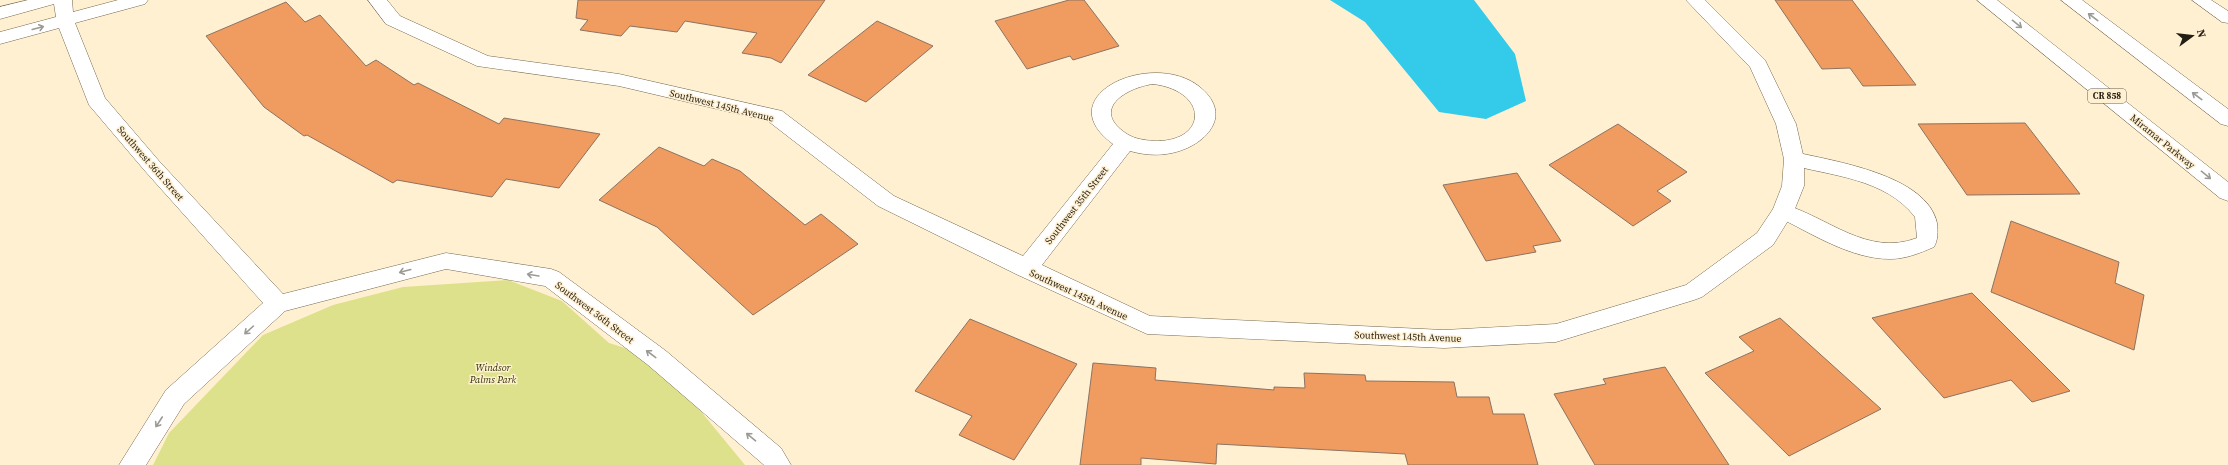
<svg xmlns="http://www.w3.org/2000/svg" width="2228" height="465" viewBox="0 0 2228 465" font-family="'Source Serif 4',serif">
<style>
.green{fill:#dee18b}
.water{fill:#34cae9}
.building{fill:#f09c60;stroke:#8d7261}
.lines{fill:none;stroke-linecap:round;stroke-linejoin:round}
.lane-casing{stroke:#74674d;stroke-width:1}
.street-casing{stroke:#74674d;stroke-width:1}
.primary-casing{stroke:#74674d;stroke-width:1}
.lane{fill:#fff;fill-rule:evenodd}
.street{fill:#fff;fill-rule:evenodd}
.primary{fill:#fff;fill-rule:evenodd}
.oneway{stroke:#9c9a95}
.labels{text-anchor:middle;stroke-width:3;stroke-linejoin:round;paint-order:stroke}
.shield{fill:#fff0d2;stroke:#655d4c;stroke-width:1}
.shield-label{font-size:9px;font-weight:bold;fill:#231e13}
.street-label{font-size:10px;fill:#231e13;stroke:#fff0d2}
.park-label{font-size:10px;font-style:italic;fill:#323306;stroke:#fff0d2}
</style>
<rect width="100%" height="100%" fill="#fff0d2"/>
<polygon class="green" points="508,280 562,301 609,343 657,358 745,465 153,465 169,433 263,335 333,305 403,287"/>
<polygon class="water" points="1330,0 1474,0 1515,54 1526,101 1486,119 1439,112 1365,22"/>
<g class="building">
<polygon points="578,0 825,0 781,63 771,58 742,53 757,33 685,21 677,32 630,26 621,36 580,30 588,20 576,18"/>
<polygon points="1069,0 1084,0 1119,46 1073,60 1070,56 1027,69 995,21"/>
<polygon points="1775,0 1852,0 1916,85 1863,86 1850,68 1822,69"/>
<polygon points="286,2 305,22 320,15 366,66 376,60 414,85 418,83 499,124 504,118 600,134 559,188 506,179 492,197 397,180 393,183 307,135 304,136 264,107 206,36"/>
<polygon points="877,21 933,46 866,102 808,75"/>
<polygon points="2025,123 2080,194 1967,195 1918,124"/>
<polygon points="1618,124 1687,172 1657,191 1671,201 1633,226 1549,165"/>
<polygon points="659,147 704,166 712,159 740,171 805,225 821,214 858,244 753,315 657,227 599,200"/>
<polygon points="1517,173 1561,241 1533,246 1536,252 1486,261 1443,185"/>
<polygon points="2011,221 2119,262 2115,283 2144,295 2134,350 1991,292"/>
<polygon points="1972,293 2070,391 2032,402 2011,380 1944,398 1872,318"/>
<polygon points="1780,318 1881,409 1789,456 1705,373 1754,351 1739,337"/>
<polygon points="970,319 1077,364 1014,460 959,435 972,416 915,391"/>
<polygon points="1093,363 1156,368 1155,380 1274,390 1274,387 1305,388 1304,373 1365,375 1366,381 1454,382 1457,397 1489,397 1493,414 1524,414 1538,465 1408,465 1405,454 1217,444 1216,464 1141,458 1141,465 1080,465"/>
<polygon points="1665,367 1729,465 1595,465 1554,394 1606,384 1603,379"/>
</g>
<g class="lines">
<defs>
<g id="lane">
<polygon points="2192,0 2211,0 2228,11 2228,23 2222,22"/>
<path d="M1794,152C1834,161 1927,175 1937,223C1938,232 1938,240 1934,247C1920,253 1906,259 1890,259C1850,259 1811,233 1776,216L1773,211L1776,206L1783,204C1828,217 1867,257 1917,238L1915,217C1885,178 1831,176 1787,164L1785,159L1787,154Z"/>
</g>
<g id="street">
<polygon points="28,0 72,0 73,12 118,0 148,0 145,4 75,23 105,98 159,161 283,294 446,253 551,269 559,272 666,351 781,448 791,465 764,465 648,365 545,286 446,269 285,311 184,404 146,465 119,465 166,390 263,303 145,171 89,105 59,28 0,44 0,32 56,17 54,4 0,19 0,7"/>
<path d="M368,0H387L400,16L488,56L619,74L782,111L894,196L1023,256L1113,144C1046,95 1155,48 1201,88C1234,116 1205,146 1172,153C1158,156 1144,155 1130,151L1042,265L1150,316L1444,330L1556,324L1686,285L1757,233L1773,209L1782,186L1784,159L1776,124L1750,67L1686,0H1705L1765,60L1796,124L1804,159V186L1794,211L1773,245L1702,297L1694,300L1556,342L1444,348L1147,334L1018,275L878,206L768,121L619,86L477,66L386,24ZM1153,84C1210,91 1208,143 1153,141C1144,140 1135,139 1127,134C1090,110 1125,88 1153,84Z"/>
</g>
<g id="primary">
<polygon points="1977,0 1997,0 2228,182 2228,201 2220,198"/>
<polygon points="2061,0 2082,0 2228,109 2228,126 2221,124"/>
</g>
</defs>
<use href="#lane" class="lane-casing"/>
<use href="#street" class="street-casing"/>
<use href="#primary" class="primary-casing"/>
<use href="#lane" class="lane"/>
<use href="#street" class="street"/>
<use href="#primary" class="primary"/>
</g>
<defs><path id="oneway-shaft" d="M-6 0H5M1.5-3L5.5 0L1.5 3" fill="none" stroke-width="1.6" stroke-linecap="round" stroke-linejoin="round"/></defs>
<g class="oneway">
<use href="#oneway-shaft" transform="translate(2093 17) rotate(-143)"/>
<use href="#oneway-shaft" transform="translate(2017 24) rotate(39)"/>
<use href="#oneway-shaft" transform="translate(38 28) rotate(-15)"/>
<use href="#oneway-shaft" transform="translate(2197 96) rotate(-143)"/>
<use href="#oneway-shaft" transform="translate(2206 175) rotate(39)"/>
<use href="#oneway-shaft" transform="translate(405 271) rotate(165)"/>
<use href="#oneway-shaft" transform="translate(533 275) rotate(-171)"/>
<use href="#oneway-shaft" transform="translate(249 330) rotate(138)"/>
<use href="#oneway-shaft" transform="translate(651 354) rotate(-143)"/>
<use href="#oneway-shaft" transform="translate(159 422) rotate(123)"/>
<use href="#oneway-shaft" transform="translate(751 437) rotate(-140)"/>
</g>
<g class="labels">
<rect class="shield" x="2088" y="89" width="38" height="14" rx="3"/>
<g class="shield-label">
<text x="2107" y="99">CR 858</text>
</g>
<g class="street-label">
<text transform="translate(722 105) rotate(14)" y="4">Southwest 145th Avenue</text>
<text transform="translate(2163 141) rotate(39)" y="4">Miramar Parkway</text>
<text transform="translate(151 163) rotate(49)" y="4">Southwest 36th Street</text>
<text transform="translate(1076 205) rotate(-52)" y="4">Southwest 35th Street</text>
<text transform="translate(1079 294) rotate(25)" y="4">Southwest 145th Avenue</text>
<text transform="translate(595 312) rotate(37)" y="4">Southwest 36th Street</text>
<text transform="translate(1408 336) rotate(2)" y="4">Southwest 145th Avenue</text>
</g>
<g class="park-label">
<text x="493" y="371">Windsor<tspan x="493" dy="12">Palms Park</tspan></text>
</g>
</g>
<g transform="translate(2192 36) rotate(75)" stroke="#fff0d2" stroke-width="3" paint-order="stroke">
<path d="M0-3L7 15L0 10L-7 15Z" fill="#231e13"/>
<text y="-6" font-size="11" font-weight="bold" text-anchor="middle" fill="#231e13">N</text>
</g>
</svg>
